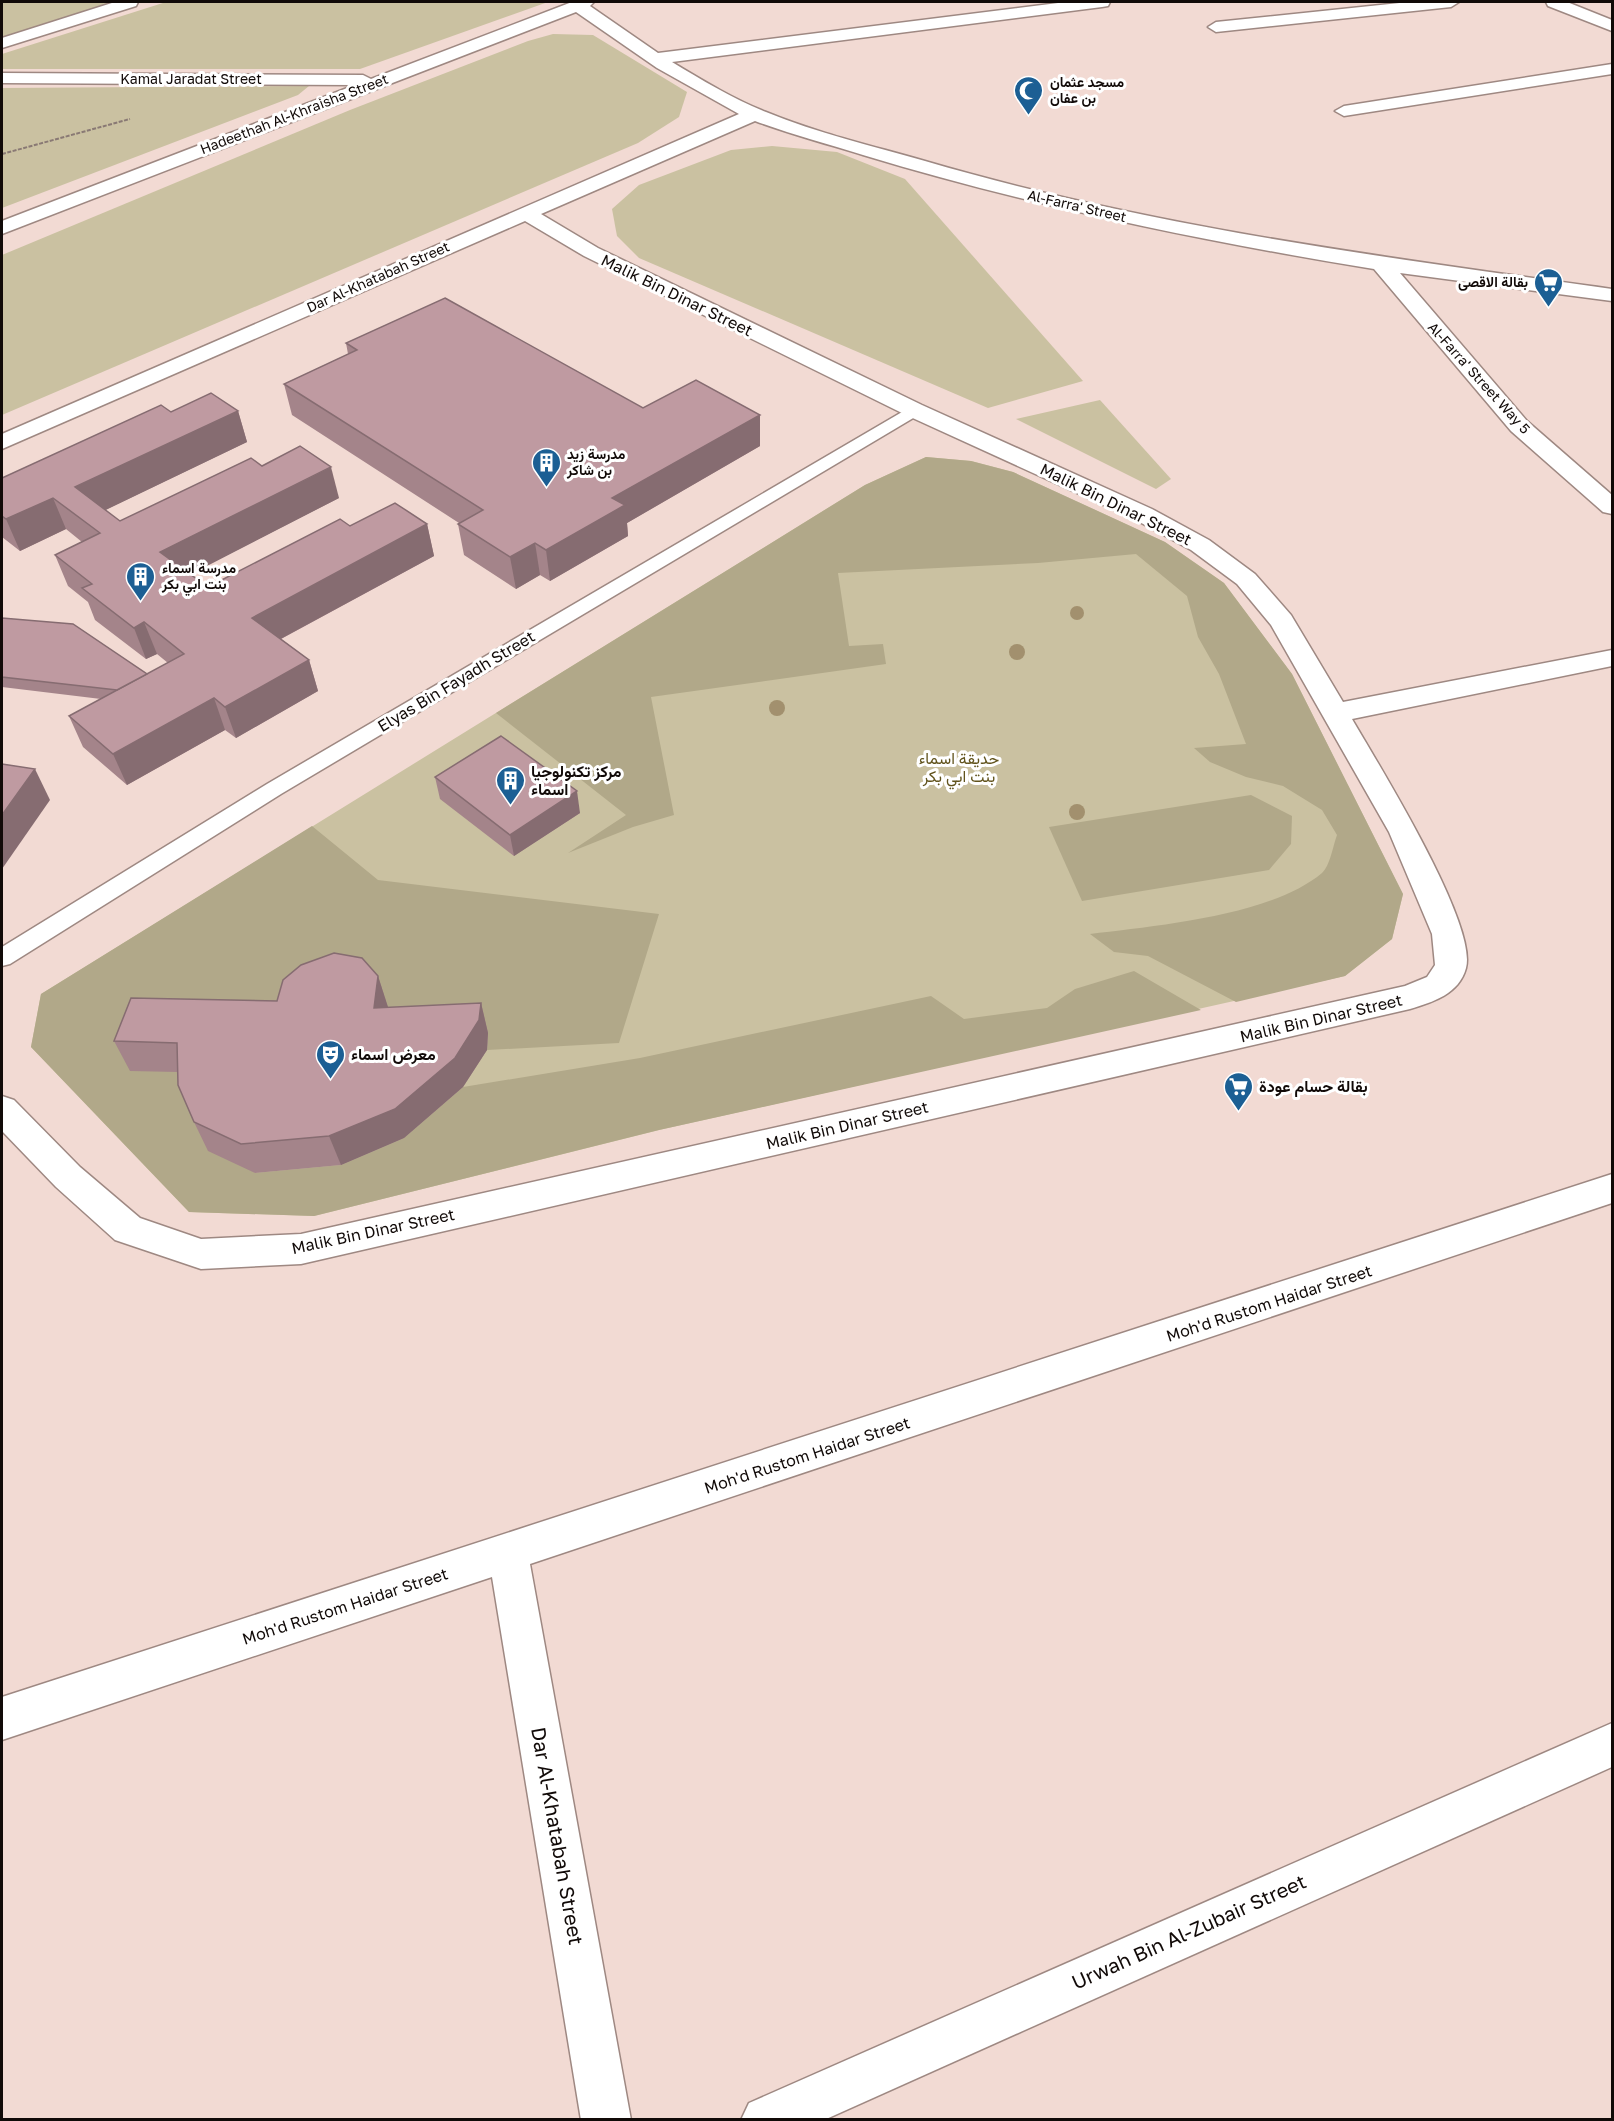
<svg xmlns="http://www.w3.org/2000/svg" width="1614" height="2121" viewBox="0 0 1614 2121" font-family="'Golos Text',Vazirmatn,sans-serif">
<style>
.green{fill:#cac1a1}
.forest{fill:#b1a889}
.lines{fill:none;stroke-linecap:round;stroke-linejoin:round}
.lane-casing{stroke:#9e8882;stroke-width:3}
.street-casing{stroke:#9e8882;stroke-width:3}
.path{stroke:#897974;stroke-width:2;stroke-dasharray:4 1.5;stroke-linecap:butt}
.lane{fill:#fff;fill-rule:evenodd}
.street{fill:#fff;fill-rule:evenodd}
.tree{fill:#a2906e}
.wall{fill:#a4848a}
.shaded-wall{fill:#866c71}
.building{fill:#bf9aa1;stroke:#866c71;stroke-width:1.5}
.labels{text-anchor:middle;stroke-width:6;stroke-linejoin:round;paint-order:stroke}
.far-street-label{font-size:14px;fill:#110a08;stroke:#fff}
.far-poi-label{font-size:14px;font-weight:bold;fill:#110a08;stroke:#fff;text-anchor:start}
.street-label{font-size:16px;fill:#110a08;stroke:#fff}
.park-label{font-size:16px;fill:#61531c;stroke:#fff}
.poi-label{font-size:16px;font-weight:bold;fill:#110a08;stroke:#fff;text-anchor:start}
.near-street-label{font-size:20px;fill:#110a08;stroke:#fff}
</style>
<rect width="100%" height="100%" fill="#f2dad3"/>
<g class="green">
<polygon points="2,2 122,2 2,40"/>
<polygon points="166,2 548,2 360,69 2,69 2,54"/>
<polygon points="553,34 593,35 687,92 679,117 638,143 2,415 2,255 350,110 528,41"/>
<polygon points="309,86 298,95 2,208 2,88"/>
<polygon points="772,146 837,152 905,179 1083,381 988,408 639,258 617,236 612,209 639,185 731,150"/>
<polygon points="1100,400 1171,479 1156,489 1016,419"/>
<polygon points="926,457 971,461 1013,472 1165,542 1224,583 1292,674 1403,894 1392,939 1345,976 659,1130 314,1216 189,1212 31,1047 41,994 865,485"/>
</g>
<g class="forest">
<path d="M926,457L971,461L1013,472L1165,542L1224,583L1292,674L1403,894L1392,939L1345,976L1236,1002L1148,956L1114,952L1090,934C1155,926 1271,916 1322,873C1330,866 1333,846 1337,835L1322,810L1283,786L1246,777L1210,762L1194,748L1246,744L1219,674L1198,637L1187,596L1136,554L1038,563L838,573L849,646L883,644L886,664L651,697L674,815L633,827L568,853L626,815L496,713L865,485Z"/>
<polygon points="1251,795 1292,816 1291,844 1269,870 1082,901 1049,827"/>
<polygon points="312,826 378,880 659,914 619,1043 487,1050 488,1033 191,1072 255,1173 341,1165 404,1138 463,1087 640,1058 931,996 964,1019 1047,1008 1075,989 1134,971 1201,1010 659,1130 314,1216 189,1212 31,1047 41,994"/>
</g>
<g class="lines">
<defs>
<polygon id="lane" points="914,405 920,406 922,410 920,414 281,794 10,964 2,966 2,947 267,784"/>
<g id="street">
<polygon points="115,2 138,2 136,6 2,48 2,38"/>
<path d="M572,2H594L590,6L658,53L1066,2H1110L1108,6L1102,7L672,62C702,80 733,99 766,112C817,133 873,146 925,161C1150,227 1381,257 1612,289V301L1400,273L1527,421L1612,495V514L1603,512L1511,431L1374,269C1202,241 1031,206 863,155C827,144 790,134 755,121L541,214L598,248L922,405L1152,509L1209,540L1255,574L1291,615L1343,702L1612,650V666L1352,719C1377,762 1478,924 1466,968C1459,994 1433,1002 1410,1009L301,1264L201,1269L115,1240L56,1187L2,1131V1096L14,1100L80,1167L140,1218L201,1239L301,1234L1405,986L1427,977L1435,965L1432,934L1389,832L1271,625L1237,584L1191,550L1134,519L906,415L584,256L525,221L2,449V434L739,114L657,68L576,12L2,234V221L355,85L2,83V73L363,75L371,79Z"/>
<polygon points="1409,2 1459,2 1451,7 1216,32 1208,27 1216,22"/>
<polygon points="1546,2 1567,2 1612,20 1612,31 1548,6"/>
<polygon points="1612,64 1612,74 1344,116 1335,111 1344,106"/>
<polygon points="1612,1174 1612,1203 530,1564 631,2120 581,2120 492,1577 2,1740 2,1697"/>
<polygon points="1612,1723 1612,1767 824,2120 741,2120 749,2103"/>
</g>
</defs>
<use href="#lane" class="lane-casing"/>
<use href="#street" class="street-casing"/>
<polyline class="path" points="2,154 130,119"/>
<use href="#lane" class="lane"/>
<use href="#street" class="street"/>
</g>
<g class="tree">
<circle cx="1077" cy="613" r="7"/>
<circle cx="1017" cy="652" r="8"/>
<circle cx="777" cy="708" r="8"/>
<circle cx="1077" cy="812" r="8"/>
</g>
<g class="wall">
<polygon points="346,343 643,408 760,415 760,446 627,523 628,536 550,581 540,575 516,589 464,555 458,524 459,523 292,415 284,384 348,354"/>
<polygon points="238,411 247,442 105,510 120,521 262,466 339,498 190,574 208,587 350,526 427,524 434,556 281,639 309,660 318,691 236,738 225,730 127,785 83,747 69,716 101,699 2,687 2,618 147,674 168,663 157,654 146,659 95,620 88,602 68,586 55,555 82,542 66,529 20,551 2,537 2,478 171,412"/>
<polygon points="435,777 580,813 514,856 440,799"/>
<polygon points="378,976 388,1008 481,1003 488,1033 487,1050 463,1087 404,1138 341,1165 255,1173 208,1151 194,1122 178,1072 130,1071 114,1041"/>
</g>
<g class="shaded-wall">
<polygon points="238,411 247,442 87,519 75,487"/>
<polygon points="760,415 760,446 627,523 628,536 550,581 546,550 612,498"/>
<polygon points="331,467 339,498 172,584 160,552"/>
<polygon points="53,498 66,529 20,551 6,519"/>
<polygon points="427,524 434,556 262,649 252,618"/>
<polygon points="535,543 540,575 516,589 510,557"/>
<polygon points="144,622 157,654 146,659 134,628"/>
<polygon points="309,660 318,691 236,738 225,707"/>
<polygon points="214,698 225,730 127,785 113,754"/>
<polygon points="35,769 50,800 2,869 2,815"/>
<polygon points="577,791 580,813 514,856 510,835"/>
<polygon points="378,976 388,1007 384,1038 374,1008"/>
<polygon points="481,1003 488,1033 487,1050 463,1087 404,1138 341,1165 329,1136"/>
</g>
<g class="building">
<polygon points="445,298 643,408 696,380 760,415 612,498 625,505 546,550 535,543 510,557 458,524 483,510 284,384 357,350 346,343"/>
<polygon points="211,393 238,411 75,487 120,521 251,458 262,466 300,446 331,467 160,552 208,587 340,519 350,526 395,503 427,524 252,618 309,660 225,707 214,698 113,754 69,716 184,654 144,622 134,628 82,588 92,584 55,555 100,533 53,498 6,519 2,516 2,478 161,405 171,412"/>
<polygon points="2,618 73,624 147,674 117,690 2,677"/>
<polygon points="501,736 577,791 510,835 435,777"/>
<polygon points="2,764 35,769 2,815"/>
<polygon points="334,953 362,958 378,976 374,1008 481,1003 479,1020 455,1058 395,1109 329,1136 241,1144 194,1122 178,1085 177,1043 114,1041 131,998 277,1001 283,980 301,965"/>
</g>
<defs>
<symbol id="mosque-pin" viewBox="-11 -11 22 30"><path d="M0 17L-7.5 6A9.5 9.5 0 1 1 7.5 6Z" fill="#1c5f94" stroke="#fff"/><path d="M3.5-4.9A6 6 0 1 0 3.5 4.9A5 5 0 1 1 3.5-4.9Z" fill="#fff"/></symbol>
<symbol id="supermarket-pin" viewBox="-11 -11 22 30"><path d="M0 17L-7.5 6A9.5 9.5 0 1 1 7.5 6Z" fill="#1c5f94" stroke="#fff"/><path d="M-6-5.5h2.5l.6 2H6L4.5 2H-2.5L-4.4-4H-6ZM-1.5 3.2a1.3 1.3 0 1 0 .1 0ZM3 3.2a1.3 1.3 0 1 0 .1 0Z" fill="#fff"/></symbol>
<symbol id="building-pin" viewBox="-11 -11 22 30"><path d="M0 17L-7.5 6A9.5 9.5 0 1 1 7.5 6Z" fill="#1c5f94" stroke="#fff"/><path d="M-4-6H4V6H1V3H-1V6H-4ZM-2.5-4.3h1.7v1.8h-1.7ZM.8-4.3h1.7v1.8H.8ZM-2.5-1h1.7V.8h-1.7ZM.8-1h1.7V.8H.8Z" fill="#fff"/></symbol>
<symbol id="theatre-pin" viewBox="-11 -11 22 30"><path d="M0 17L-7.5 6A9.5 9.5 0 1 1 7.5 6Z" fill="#1c5f94" stroke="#fff"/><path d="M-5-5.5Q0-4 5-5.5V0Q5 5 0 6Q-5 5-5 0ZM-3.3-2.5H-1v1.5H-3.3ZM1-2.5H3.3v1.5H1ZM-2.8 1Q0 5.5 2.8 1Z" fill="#fff"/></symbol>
</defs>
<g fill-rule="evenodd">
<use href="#mosque-pin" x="1012" y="74" width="33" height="45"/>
<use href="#supermarket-pin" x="1532" y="266" width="33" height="45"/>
<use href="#building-pin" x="530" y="446" width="33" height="45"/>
<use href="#building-pin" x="124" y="560" width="33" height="45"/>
<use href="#building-pin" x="494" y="764" width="33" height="45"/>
<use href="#theatre-pin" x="314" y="1038" width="33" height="45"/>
<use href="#supermarket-pin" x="1222" y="1070" width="33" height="45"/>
</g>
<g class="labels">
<g class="far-street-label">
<text x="191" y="84">Kamal Jaradat Street</text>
<text transform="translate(294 114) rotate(-21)" y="5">Hadeethah Al-Khraisha Street</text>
<text transform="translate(1077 206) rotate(13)" y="5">Al-Farra' Street</text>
<text transform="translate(378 277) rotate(-24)" y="5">Dar Al-Khatabah Street</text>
<text transform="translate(1479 378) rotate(48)" y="5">Al-Farra' Street Way 5</text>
</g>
<g class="far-poi-label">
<text x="1050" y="87">مسجد عثمان<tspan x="1050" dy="16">بن عفان</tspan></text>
<text x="1528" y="287" text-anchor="end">بقالة الاقصى</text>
<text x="567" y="459">مدرسة زيد<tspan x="567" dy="16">بن شاكر</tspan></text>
<text x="162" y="573">مدرسة اسماء<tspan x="162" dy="16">بنت ابي بكر</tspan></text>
</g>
<g class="street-label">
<text transform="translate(677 295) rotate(26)" y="6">Malik Bin Dinar Street</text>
<text transform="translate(1116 504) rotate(26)" y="6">Malik Bin Dinar Street</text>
<text transform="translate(456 681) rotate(-31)" y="6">Elyas Bin Fayadh Street</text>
<text transform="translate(1321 1018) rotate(-13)" y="6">Malik Bin Dinar Street</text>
<text transform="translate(847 1125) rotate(-13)" y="6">Malik Bin Dinar Street</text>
<text transform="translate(373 1231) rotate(-12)" y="6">Malik Bin Dinar Street</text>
<text transform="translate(1269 1303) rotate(-18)" y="6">Moh'd Rustom Haidar Street</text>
<text transform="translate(807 1455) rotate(-18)" y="6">Moh'd Rustom Haidar Street</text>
<text transform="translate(345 1606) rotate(-18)" y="6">Moh'd Rustom Haidar Street</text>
</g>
<g class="park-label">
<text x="959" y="764">حديقة اسماء<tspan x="959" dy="18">بنت ابي بكر</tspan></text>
</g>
<g class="poi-label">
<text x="531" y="777">مركز تكنولوجيا<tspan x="531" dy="18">اسماء</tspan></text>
<text x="351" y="1060">معرض اسماء</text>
<text x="1259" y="1092">بقالة حسام عودة</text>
</g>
<g class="near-street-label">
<text transform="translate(557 1836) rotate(80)" y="7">Dar Al-Khatabah Street</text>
<text transform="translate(1189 1932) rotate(-24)" y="7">Urwah Bin Al-Zubair Street</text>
</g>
</g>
<rect width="1614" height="2121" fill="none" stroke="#110a08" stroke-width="6"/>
</svg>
